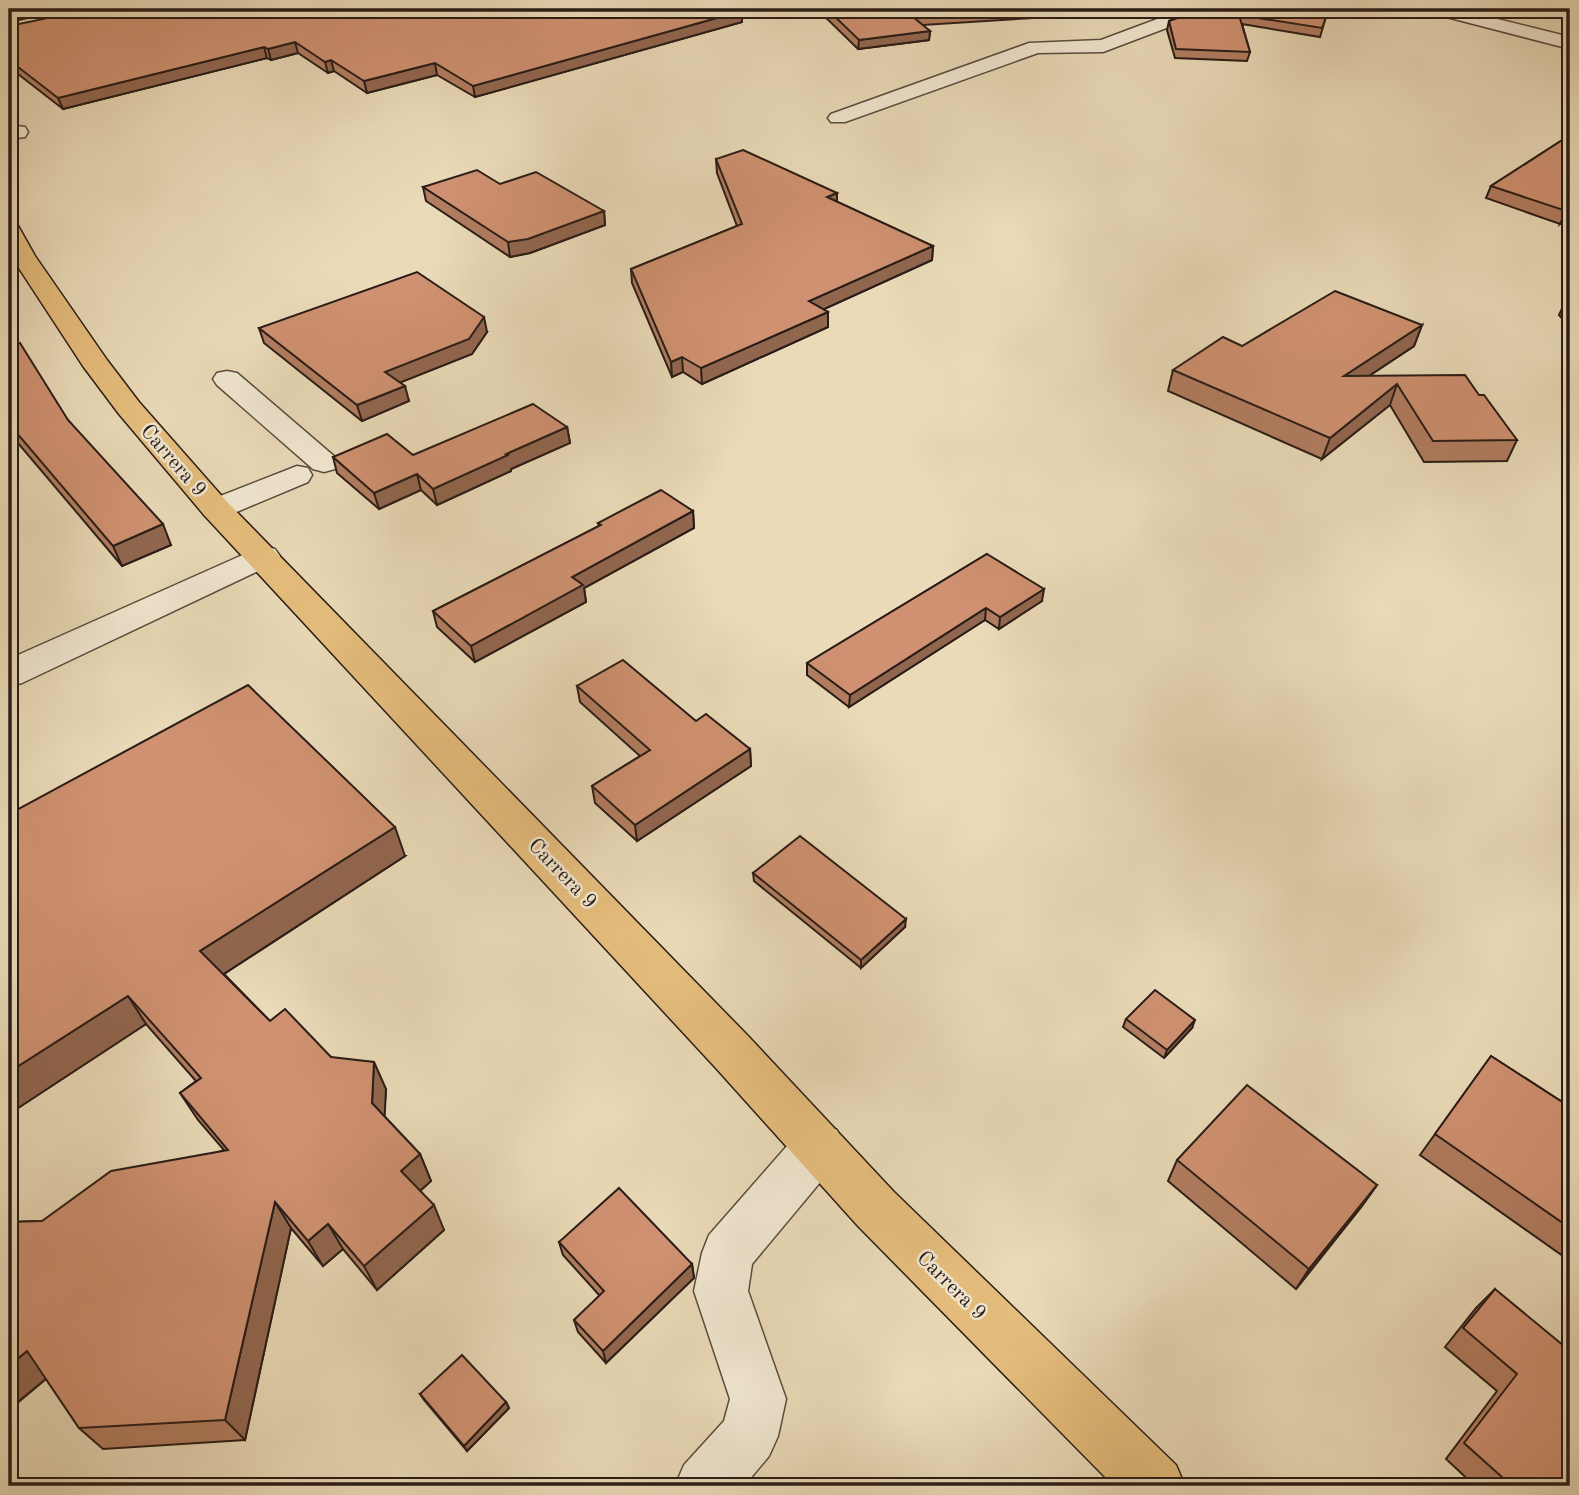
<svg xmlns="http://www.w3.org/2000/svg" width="1579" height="1495" viewBox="0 0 1579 1495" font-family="'Old Standard TT',serif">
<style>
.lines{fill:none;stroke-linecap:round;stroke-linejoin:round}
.minor-casing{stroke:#594c3e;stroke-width:3}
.major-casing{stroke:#291c16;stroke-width:3}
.minor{fill:#f1e7d1;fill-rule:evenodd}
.major{fill:#e5bd7c;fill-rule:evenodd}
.wall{fill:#b27d61;stroke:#291c16;stroke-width:2}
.shaded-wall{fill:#91664f;stroke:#291c16;stroke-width:2}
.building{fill:#cf9171;stroke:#291c16;stroke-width:2}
.labels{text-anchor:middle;stroke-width:5;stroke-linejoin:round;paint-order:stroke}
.street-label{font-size:21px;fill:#291c16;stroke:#f1e7d1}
</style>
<rect width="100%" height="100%" fill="#eadab8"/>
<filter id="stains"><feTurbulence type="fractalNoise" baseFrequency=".00286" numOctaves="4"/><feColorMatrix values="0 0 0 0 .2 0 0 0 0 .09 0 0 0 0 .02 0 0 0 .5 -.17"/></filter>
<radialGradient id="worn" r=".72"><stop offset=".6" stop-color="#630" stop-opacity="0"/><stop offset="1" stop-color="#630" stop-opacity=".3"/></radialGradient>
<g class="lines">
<defs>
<g id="minor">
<polygon points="1184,9 1209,9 1206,13 1103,52 1038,53 845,122 831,122 828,118 831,114 1029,43 1101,40"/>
<polygon points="1428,9 1457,9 1570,37 1570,49 1431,13"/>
<polygon points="17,126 25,127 28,132 25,137 9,139 9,127"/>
<polygon points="227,371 237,373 335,457 339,463 335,469 324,472 313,469 217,385 213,379 217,373"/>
<polygon points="297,466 308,468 312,475 308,482 227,516 216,519 205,516 200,509 205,502"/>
<polygon points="263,546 275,549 280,556 275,563 22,683 9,686 9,659"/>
<polygon points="819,1123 837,1130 844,1146 837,1162 752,1264 748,1291 786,1399 778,1436 769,1456 744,1486 675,1486 684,1465 724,1421 730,1399 694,1291 702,1253 709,1235 801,1130"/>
</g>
<polygon id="major" points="9,222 17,224 35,256 107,360 139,402 227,502 749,1037 894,1192 1176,1465 1185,1486 1114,1486 858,1226 715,1067 205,516 119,414 83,366 11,256"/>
</defs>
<use href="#minor" class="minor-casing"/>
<use href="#major" class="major-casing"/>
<use href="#minor" class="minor"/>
<use href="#major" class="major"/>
</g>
<g class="wall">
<polygon points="817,9 1034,9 1033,18 922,25 930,31 929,40 858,49"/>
<polygon points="1133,9 1177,9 1173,10 1143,12"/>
<polygon points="1203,9 1326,17 1320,37 1242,24 1250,52 1247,61 1175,58 1167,30 1169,21"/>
<polygon points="742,22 475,97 437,75 367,93 334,71 328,73 298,53 271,60 267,58 63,109 9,67 9,26"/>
<polygon points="1570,135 1570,217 1560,224 1486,198 1491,186"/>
<polygon points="716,159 837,202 933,246 932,260 824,309 828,327 702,384 683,372 672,377 632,283 631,269 737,226 717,173"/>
<polygon points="500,184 604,211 605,225 530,253 510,257 426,201 423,187"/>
<polygon points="1566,300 1570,300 1570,327 1559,315"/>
<polygon points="1422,325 1414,346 1369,376 1479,395 1517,440 1507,461 1424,462 1390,405 1322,459 1168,391 1173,370 1242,346"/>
<polygon points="259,328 487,332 472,354 401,382 409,401 362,421 264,343"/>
<polygon points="9,346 68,420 171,545 122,566 18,443 9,447"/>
<polygon points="567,427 570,443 511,469 511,471 437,505 421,490 379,509 337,473 333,457 413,455"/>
<polygon points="693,511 694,528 584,588 586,602 475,662 437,627 433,611 599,526 598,523"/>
<polygon points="987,554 1042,601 999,629 985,620 849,707 807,675 807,663"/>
<polygon points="577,686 696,721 750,749 751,766 637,841 595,803 592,786 640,756 580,702"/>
<polygon points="9,814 405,856 224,974 270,1021 386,1089 384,1116 420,1154 431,1181 420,1191 444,1230 377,1290 343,1249 323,1266 291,1228 245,1440 103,1449 79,1428 46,1379 9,1410 9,1222 42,1221 224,1150 198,1120 180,1093 196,1081 146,1024 9,1114"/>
<polygon points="753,873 905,927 861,968 754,881"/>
<polygon points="1126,1019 1192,1028 1164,1058 1123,1027"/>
<polygon points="1491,1056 1570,1107 1570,1261 1420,1155"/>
<polygon points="1177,1160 1377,1185 1362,1206 1296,1289 1168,1181"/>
<polygon points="559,1242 692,1264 694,1278 606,1363 578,1332 574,1320 600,1296 563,1255"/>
<polygon points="1495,1289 1570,1486 1475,1486 1446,1459 1497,1391 1445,1347 1476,1308"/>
<polygon points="420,1394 506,1402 509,1408 467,1451 424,1400"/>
</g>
<g class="shaded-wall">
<polygon points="18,9 71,9 9,22 9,11"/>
<polygon points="742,11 742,22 475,97 473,86"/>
<polygon points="930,31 929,40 858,49 859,40"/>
<polygon points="295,42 298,53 271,60 268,49"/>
<polygon points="264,47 267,58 63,109 58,98"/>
<polygon points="331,60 334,71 328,73 325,62"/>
<polygon points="435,63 437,75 367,93 364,81"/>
<polygon points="837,193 837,207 827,197"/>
<polygon points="1570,208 1570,217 1560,224 1566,211"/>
<polygon points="604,211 605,225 530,253 510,257 508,242"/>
<polygon points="933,246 932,260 809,316 809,301"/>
<polygon points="828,312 828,327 702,384 701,368"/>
<polygon points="484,317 487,332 472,354 389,387 385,372"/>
<polygon points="1422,325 1414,346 1337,397 1344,376"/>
<polygon points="682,357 683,372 672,377 671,362"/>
<polygon points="1397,384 1390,405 1322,459 1330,438"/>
<polygon points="405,386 409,401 362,421 357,405"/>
<polygon points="9,424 18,443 9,447"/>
<polygon points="567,427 570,443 511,469 511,471 437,505 433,489 506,454"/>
<polygon points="417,474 421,490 379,509 374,493"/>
<polygon points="693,511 694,528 584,588 586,602 475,662 471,646 572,577"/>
<polygon points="163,524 171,545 122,566 113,546"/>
<polygon points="1044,589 1042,601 999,629 1000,617"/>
<polygon points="986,608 985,620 849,707 850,695"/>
<polygon points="750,749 751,766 637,841 635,825"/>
<polygon points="395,827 405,856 216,979 200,951"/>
<polygon points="906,919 905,927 861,968 861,960"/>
<polygon points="128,996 146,1024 9,1114 9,1072"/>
<polygon points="1195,1020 1192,1028 1164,1058 1167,1050"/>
<polygon points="374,1062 386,1089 384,1129 372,1103"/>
<polygon points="420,1154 431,1181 413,1197 401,1171"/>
<polygon points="1377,1185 1362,1206 1296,1289 1309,1269"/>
<polygon points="275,1202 291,1228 245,1440 225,1420"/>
<polygon points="434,1205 444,1230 377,1290 364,1266"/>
<polygon points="328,1224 343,1249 323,1266 308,1241"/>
<polygon points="692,1264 694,1278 606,1363 603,1351"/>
<polygon points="27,1351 52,1374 9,1409 9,1366"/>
<polygon points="506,1402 509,1408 467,1451 464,1446"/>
</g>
<g class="building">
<polygon points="91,9 735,9 742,11 473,86 435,63 364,81 331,60 325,62 295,42 268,49 264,47 58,98 9,60 9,26"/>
<polygon points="827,9 1034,9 912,16 930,31 859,40"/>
<polygon points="1203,9 1306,9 1326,17 1322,28 1239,15 1250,52 1176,49 1169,21"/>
<polygon points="1570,135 1570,208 1566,211 1491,186"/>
<polygon points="743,150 837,193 827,197 933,246 809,301 828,312 701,368 682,357 671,362 631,269 742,224 716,159"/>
<polygon points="477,170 500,184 536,172 604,211 528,239 508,242 423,187"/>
<polygon points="417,272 484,317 469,339 385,372 405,386 357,405 259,328"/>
<polygon points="1335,291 1422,325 1344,376 1465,375 1479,395 1484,395 1517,440 1433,441 1397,384 1330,438 1173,370 1223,337 1242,346"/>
<polygon points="20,343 68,420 163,524 113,546 9,424 9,346"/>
<polygon points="533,404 567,427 506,454 508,455 433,489 417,474 374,493 333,457 387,434 413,455"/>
<polygon points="661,490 693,511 572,577 583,585 471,646 433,611 601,525 598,523"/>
<polygon points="987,554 1044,589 1000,617 986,608 850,695 807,663"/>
<polygon points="623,660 696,721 706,714 750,749 635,825 592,786 650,750 577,686"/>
<polygon points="248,685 395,827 200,951 270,1021 285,1009 331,1057 374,1062 372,1103 420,1154 401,1171 434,1205 364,1266 328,1224 308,1241 275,1202 225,1420 79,1428 27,1351 9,1366 9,1222 42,1221 111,1171 228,1150 180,1093 201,1078 128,996 9,1072 9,814"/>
<polygon points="800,836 906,919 861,960 753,873"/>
<polygon points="1155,990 1195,1020 1167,1050 1126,1019"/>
<polygon points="1491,1056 1570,1107 1570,1228 1435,1134"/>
<polygon points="1247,1085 1377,1185 1309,1269 1177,1160"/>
<polygon points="619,1188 692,1264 603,1351 574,1320 604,1291 559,1242"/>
<polygon points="1495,1289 1570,1351 1570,1486 1512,1486 1464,1443 1517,1374 1463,1328"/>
<polygon points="462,1355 506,1402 464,1446 420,1394"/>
</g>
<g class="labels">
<g class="street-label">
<text transform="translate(174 460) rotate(49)" y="7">Carrera 9</text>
<text transform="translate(563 873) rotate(46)" y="7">Carrera 9</text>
<text transform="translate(952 1285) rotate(45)" y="7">Carrera 9</text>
</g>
</g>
<rect width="1579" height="1495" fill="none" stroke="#eadab8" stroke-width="35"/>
<rect x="10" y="10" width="1558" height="1474" fill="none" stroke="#291c16" stroke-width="3.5"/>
<rect x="18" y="18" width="1544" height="1460" fill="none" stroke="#291c16" stroke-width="2"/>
<rect width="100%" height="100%" filter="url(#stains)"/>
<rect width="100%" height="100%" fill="url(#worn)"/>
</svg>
